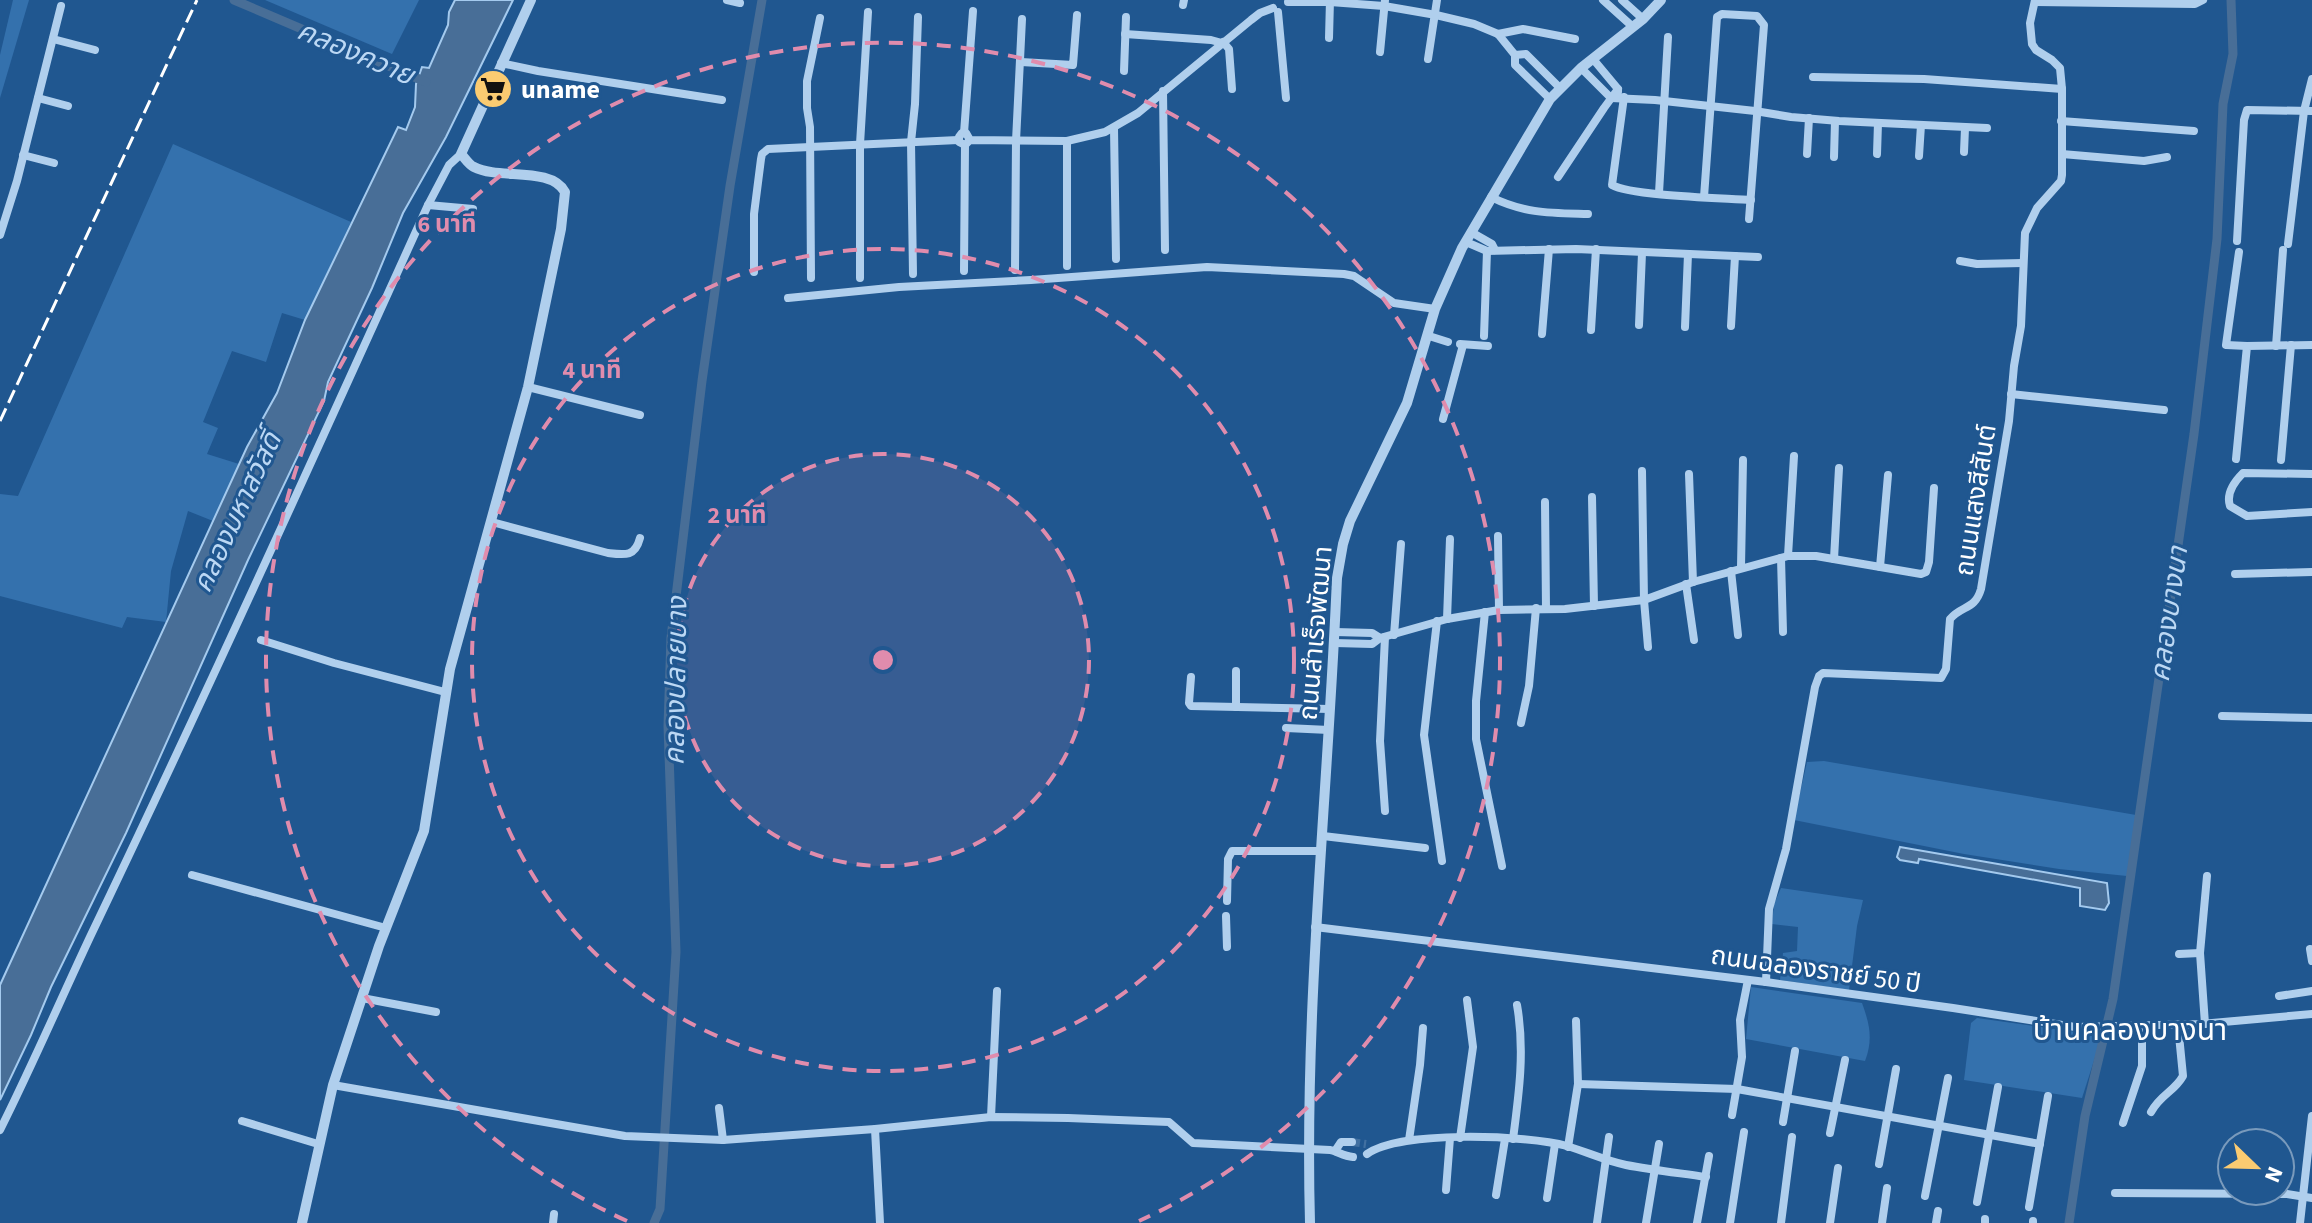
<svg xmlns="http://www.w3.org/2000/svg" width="2312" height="1223" viewBox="0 0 2312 1223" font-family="'Source Sans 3','Noto Sans Thai',sans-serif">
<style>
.green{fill:#3471ad}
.water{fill:#486e97;stroke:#a4caee;stroke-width:2}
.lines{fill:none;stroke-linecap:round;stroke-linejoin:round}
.canal{stroke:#486e97;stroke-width:9}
.minor-tunnel{stroke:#4170a1;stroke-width:8;stroke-dasharray:8 4;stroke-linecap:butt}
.minor{stroke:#b0cfed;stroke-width:8}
.tertiary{stroke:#b0cfed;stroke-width:10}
.rail{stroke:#fff;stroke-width:3;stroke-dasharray:14 6;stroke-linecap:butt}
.ring{fill:none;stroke:#e08cad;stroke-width:4;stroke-dasharray:14 10}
.labels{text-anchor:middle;stroke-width:6;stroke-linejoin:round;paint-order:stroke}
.poi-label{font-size:26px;font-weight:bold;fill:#fff;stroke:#205790;text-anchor:start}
.street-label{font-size:26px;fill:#fff;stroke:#205790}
.water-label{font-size:28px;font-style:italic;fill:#bcd8f4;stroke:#205790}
.quarter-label{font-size:30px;fill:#fff;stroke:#205790}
.centre{fill:#e08cad;stroke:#205790;stroke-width:4}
.ring-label{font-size:24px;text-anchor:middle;font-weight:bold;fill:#e08cad;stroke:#205790;stroke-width:6;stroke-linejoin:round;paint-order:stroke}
</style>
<rect width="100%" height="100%" fill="#205790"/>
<g class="green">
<polygon points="13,0 29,0 0,98 0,55"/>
<polygon points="265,0 419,0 392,54"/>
<polygon points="173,144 351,222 305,320 282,313 266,362 232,351 203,422 218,428 207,454 239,464 213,521 188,511 171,571 166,622 127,617 122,628 0,596 0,494 18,496"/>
<polygon points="1824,761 2136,815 2127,876 2059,869 1964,854 1794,820 1807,762"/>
<polygon points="1781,888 1863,900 1857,926 1849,990 1780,980 1783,953 1797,951 1798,927 1772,924 1774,904"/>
<path d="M1751,987L1862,1003C1870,1025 1873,1040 1865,1061L1746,1039Z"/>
<polygon points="1977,1018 2098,1035 2098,1048 2082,1098 1964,1080 1971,1023"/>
</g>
<g class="water">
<polygon points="455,0 513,0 446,137 403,213 372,288 328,382 324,401 248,560 126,833 51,987 31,1035 0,1100 0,985 247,447 277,393 305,320 398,127 406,130 415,107 416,84 422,67 429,68 448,25 449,12"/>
<polygon points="1900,847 2107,883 2109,903 2105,910 2080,906 2080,888 1919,859 1918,863 1900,860 1897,857"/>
</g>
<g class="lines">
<g class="canal">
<polyline points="234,0 426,82"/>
<polyline points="654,1223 660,1209 676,952 668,726 671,638 702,381 730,186 762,0"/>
<polyline points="2069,1223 2085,1116 2113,999 2194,434 2217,239 2223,104 2233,54 2231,0"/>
</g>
<polyline class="minor-tunnel" points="1352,1142 1366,1144"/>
<g class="minor">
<polyline points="727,0 740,3"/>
<polyline points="1603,0 1633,27"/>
<polyline points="1622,0 1643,19"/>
<polyline points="1288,2 1330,2 1384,6 1436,15 1474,24 1498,34 1515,55 1515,65 1550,99"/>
<polyline points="2035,2 2195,4 2203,0"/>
<polyline points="1183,5 1184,0"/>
<polyline points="1278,12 1286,98"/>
<polyline points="1125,34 1211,40 1222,43"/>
<polyline points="1498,34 1523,29 1575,39"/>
<polyline points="1329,38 1330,0"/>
<polyline points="53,39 95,50"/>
<polyline points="1223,42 1229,49 1232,89"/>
<polyline points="1380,52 1385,0"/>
<polyline points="1515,55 1526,54 1560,88"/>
<polyline points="1428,59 1437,0"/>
<polyline points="1593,59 1618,89 1618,92"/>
<polyline points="1021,62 1073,65 1077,15"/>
<polyline points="501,63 538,71 722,100"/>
<polyline points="1581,68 1611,98 1655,100 1755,111 1791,117 1839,121 1987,128"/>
<polyline points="1124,71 1126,17"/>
<polyline points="1813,77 1924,79 2062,89"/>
<polyline points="1163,91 1165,250"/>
<path d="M1624,97L1612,185C1631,196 1723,198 1751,200"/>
<polyline points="38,98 68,106"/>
<polyline points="2061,121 2194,131"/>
<polyline points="1114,128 1116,259"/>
<polyline points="964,133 973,11"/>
<polyline points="970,140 966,133 962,133 959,137 959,142 965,145 970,140 1067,141 1105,132 1138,113 1251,20 1260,13 1273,8"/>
<polyline points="1964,152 1965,128"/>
<polyline points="1807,154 1809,118"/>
<polyline points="1877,154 1878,123"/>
<polyline points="2062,154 2144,161 2167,157"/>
<polyline points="23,155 54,163"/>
<polyline points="1919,156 1921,125"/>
<polyline points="1834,157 1835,121"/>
<polyline points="1558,177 1604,108 1618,89"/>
<polyline points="1659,193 1668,37"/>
<path d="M1491,197C1525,214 1552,213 1588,214"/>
<polyline points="1704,197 1717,17 1722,14 1757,16 1764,25 1749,219"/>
<polyline points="428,205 473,209"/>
<polyline points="1471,232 1492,244 1495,250"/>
<polyline points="0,235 17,181 61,6"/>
<polyline points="2237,241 2244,120 2247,110 2312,111"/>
<polyline points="1466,242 1487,251 1576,249 1758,257"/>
<polyline points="2288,244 2304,111 2312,79"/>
<polyline points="2239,252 2226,345 2247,346"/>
<polyline points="1960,261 1977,264 2023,263"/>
<polyline points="1067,266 1067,141"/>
<polyline points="1015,270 1016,141 1022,19"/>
<polyline points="964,271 965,145"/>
<polyline points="754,272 754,214 761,159 762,154 768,149 958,140"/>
<polyline points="913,274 911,142 915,104 918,17"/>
<polyline points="811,278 810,127 807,108 807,81 820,18"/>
<polyline points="860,278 860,144 868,12"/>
<polyline points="788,298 899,287 1031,280 1207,267 1344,274 1354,276 1394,303 1435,309"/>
<polyline points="1639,325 1642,253"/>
<polyline points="1731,326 1735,256"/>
<polyline points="1685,327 1688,254"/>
<polyline points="1591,330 1596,249"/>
<polyline points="1542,334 1549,249"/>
<polyline points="1429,336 1448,342"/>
<polyline points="1484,336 1487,251"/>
<polyline points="1460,344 1488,346"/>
<polyline points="2276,346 2283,250"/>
<polyline points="528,387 640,415"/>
<polyline points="2011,394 2164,410"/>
<polyline points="1443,419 1463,345"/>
<polyline points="2236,459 2247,346 2312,345"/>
<polyline points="2281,460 2291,345"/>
<polyline points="1642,471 1644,600 1648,647"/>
<polyline points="1689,474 1693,582"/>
<path d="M2312,474L2243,473C2234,482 2226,494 2230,506L2247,516L2312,512"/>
<polyline points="1592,497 1594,606"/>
<polyline points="1545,502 1546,609"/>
<path d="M492,522L608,553C625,555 635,557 640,538"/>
<polyline points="1498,536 1499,610"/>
<polyline points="1788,556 1794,456"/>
<polyline points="1781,558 1783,632"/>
<polyline points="1834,559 1839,468"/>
<polyline points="1741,567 1743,460"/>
<polyline points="1880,567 1888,475"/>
<polyline points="1731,571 1738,635"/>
<polyline points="2235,574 2312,572"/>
<polyline points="1686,584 1694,640"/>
<polyline points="1485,612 1476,701 1476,739 1502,866"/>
<polyline points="1447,619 1450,539"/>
<polyline points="1437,621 1424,735 1442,861"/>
<polyline points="1335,632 1372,633 1380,638"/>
<polyline points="1394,635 1401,544"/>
<polyline points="1385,637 1380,741 1385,811"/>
<polyline points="261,640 334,663 445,692"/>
<polyline points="1335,643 1372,644 1380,638 1447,619 1499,610 1565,609 1644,600 1693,582 1788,556 1816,556 1921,574 1926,572 1929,562 1934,488"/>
<polyline points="1191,677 1189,703 1191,706 1330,709"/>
<polyline points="1236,707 1236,671"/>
<polyline points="2222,716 2312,718"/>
<polyline points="1521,723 1529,686 1536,608"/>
<polyline points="1286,728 1329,730"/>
<polyline points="1323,836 1425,848"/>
<polyline points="192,875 386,928"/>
<polyline points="1227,901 1228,859 1232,851 1321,851"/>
<polyline points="1226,916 1227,947"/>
<polyline points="1315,927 1766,982 1953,1008 2075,1027 2201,1024 2312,1014"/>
<polyline points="2310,949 2312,961"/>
<polyline points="2179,954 2200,953"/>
<path d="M1766,982L1769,909L1786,849L1815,687L1819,676L1823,673L1941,678L1946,669L1950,619C1962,605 1975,610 1981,589L2009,421L2014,366L2021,326L2025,233L2037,208L2061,181L2062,175V89L2060,68L2052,60L2036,50L2032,44L2030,23L2035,0"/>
<polyline points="2279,996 2312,991"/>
<polyline points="362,998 436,1012"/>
<polyline points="2205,1024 2200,953 2207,876"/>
<polyline points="1578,1084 1737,1089 2040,1144"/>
<path d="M333,1085L625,1136L723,1140L875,1129L991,1117L1068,1118L1169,1122L1193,1143L1330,1150C1337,1151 1343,1156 1353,1157"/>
<polyline points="719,1108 723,1140"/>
<path d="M2151,1112C2161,1094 2174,1092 2183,1076L2178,1025"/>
<polyline points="1732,1115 1742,1057 1740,1020 1748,980"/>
<polyline points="991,1117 997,991"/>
<polyline points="242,1121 318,1144"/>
<polyline points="1783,1122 1795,1051"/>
<polyline points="2123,1123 2142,1066 2142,1027"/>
<polyline points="875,1129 880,1223"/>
<path d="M0,1130C32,1066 60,1001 90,937C206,695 317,450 428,205L449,165L461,154"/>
<polyline points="1830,1133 1845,1060"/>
<polyline points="1460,1138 1473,1047 1467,1000"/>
<path d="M1513,1139C1519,1094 1525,1050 1517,1005"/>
<polyline points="1409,1140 1420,1065 1423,1028"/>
<polyline points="1568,1147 1578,1084 1576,1021"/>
<polyline points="1335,1151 1341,1142 1352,1142"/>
<path d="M1367,1154C1399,1130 1528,1135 1567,1146C1587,1152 1606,1161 1626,1165C1652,1170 1679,1173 1706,1177"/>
<polyline points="1879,1164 1896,1069"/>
<polyline points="1446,1190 1450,1138"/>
<polyline points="2115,1193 2287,1194 2312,1198"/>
<polyline points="1496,1195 1505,1139"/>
<polyline points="1925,1196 1948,1078"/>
<polyline points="1547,1198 1555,1144"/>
<polyline points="1977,1202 1998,1087"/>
<polyline points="2029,1207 2048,1096"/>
<polyline points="553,1223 554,1214"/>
<polyline points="1597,1223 1609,1137"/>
<polyline points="1646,1223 1659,1144"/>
<polyline points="1697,1223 1709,1156"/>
<polyline points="1730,1223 1744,1132"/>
<polyline points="1781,1223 1792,1137"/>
<polyline points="1830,1223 1838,1168"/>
<polyline points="1882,1223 1887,1188"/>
<polyline points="1936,1223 1938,1211"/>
<polyline points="1985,1223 1985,1219"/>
<polyline points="2033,1223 2033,1221"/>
<polyline points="2300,1223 2312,1116"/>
</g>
<g class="tertiary">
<path d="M302,1223L333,1085L379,946L424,831L450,669L528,387L561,229L565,192C551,166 499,180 474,167C469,165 465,158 461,154L531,0"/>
<path d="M1310,1223C1304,1007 1328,793 1337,578L1343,544L1350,521L1407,403L1435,309L1462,248L1550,99L1581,68L1643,19L1661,0"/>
</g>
<polyline class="rail" points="0,421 197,0"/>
</g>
<circle cx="883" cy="660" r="206" fill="#e08cad" fill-opacity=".12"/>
<g class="ring">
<circle cx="883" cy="660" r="206"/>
<circle cx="883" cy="660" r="411"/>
<path d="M627 1221A617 617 0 1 1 1139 1221"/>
</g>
<defs>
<symbol id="supermarket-disc" viewBox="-11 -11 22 22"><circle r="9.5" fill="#facb71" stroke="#205790"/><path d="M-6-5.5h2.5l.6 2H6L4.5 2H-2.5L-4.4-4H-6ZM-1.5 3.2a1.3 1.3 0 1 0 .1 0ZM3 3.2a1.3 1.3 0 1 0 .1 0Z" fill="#111"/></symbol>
</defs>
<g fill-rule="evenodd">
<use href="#supermarket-disc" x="471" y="67" width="44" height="44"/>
</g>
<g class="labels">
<g class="poi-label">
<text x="521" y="98">uname</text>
</g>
<g class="street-label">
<text transform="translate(1975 500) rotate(-81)" y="9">ถนนแสงสีสันต์</text>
<text transform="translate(1315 633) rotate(-85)" y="9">ถนนสำเร็จพัฒนา</text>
<text transform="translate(1816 969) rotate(8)" y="9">ถนนฉลองราชย์ 50 ปี</text>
</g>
<g class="water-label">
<text transform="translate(356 52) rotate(23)" y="10">คลองควาย</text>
<text transform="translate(236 512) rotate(-65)" y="10">คลองมหาสวัสดิ์</text>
<text transform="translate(2168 614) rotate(-82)" y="10">คลองบางนา</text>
<text transform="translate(675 681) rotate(-89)" y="10">คลองปลายบาง</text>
</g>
<g class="quarter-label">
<text x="2130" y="1040">บ้านคลองบางนา</text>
</g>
</g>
<circle cx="883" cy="660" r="12" class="centre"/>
<g class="ring-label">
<text x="447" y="232">6 นาที</text>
<text x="592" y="378">4 นาที</text>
<text x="737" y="523">2 นาที</text>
</g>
<g transform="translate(2256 1167) rotate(113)"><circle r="38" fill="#205790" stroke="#799abc" stroke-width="2"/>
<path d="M0-6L14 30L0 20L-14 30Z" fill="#facb71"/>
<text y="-12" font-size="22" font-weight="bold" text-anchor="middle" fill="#ffffff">N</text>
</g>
</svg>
